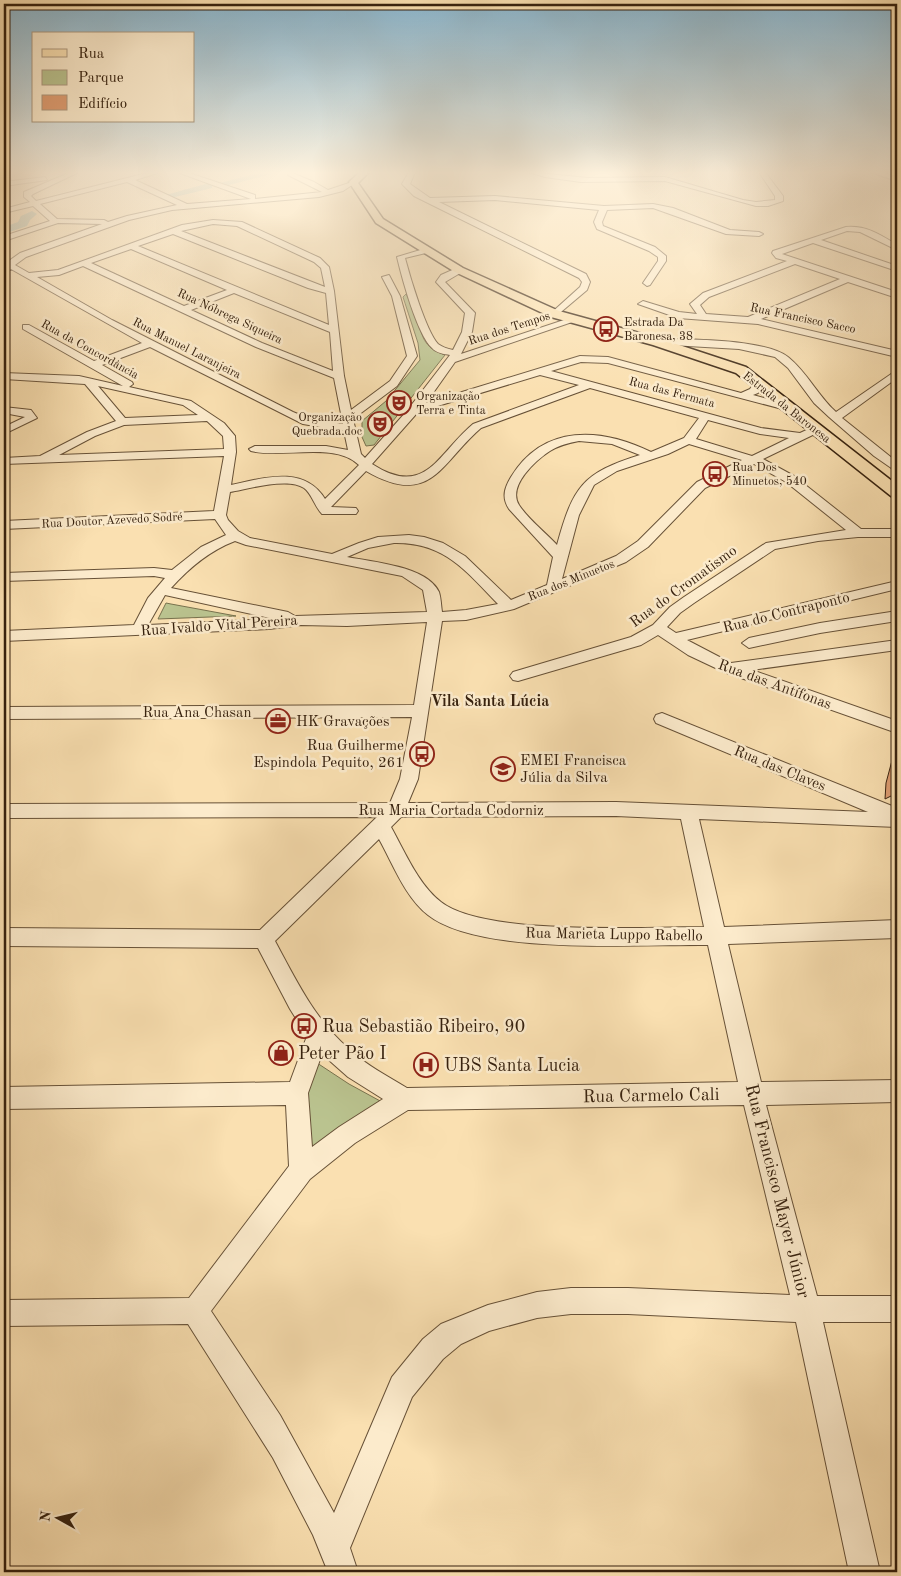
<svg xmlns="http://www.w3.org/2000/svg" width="901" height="1576" viewBox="0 0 901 1576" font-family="'Old Standard TT',serif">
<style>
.green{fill:#bac38f;stroke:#78724e}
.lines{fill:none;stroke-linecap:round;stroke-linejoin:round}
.river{fill:#9ebdb0;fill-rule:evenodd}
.building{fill:#df9e73;stroke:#36210e}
.minor-casing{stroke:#675137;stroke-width:2}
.major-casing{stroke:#36210e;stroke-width:3}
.minor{fill:#fcebcc;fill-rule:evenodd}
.major{fill:#fae0b1;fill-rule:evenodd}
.labels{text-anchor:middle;stroke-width:5;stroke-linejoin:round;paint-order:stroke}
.far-street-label{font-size:12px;fill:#36210e;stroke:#fcebcc}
.far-poi-label{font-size:12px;fill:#36210e;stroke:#fcebcc;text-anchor:start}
.street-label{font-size:15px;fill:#36210e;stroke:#fcebcc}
.poi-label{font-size:15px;fill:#36210e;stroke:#fcebcc;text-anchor:start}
.neighbourhood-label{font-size:16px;font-weight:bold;fill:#36210e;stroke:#fcebcc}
.near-poi-label{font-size:18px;fill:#36210e;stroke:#fcebcc;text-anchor:start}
.near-street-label{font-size:18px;fill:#36210e;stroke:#fcebcc}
</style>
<rect width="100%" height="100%" fill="#fae0b1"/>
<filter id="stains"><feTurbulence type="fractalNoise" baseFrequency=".004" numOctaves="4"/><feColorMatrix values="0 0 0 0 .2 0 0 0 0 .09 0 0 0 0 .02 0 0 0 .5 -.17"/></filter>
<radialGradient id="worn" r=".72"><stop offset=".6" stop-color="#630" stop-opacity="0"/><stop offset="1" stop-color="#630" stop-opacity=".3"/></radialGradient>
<g class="green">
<path d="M406,294C409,301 415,308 417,316C423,338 422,346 445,355L374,445L366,446L362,437V421L386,401L420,360L418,343L403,297Z"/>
<polygon points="166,603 171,604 236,616 158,619"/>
<polygon points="311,1059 349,1084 382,1102 308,1153 302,1101"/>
</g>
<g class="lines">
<g class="river">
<polygon points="263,172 280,172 221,187 216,184"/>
<polygon points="209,183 212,184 212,188 171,198 166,195"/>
<polygon points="32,211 37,214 30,220 27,226 4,234 4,227 18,222 21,216"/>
</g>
</g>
<polygon class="building" points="894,753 897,753 897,793 885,799 886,783"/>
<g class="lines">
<defs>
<g id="minor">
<path d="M71,172H79L33,194L31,196L36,201L151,172H161L135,180L187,204L251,199L177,172H186L255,195V199L322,192L288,175L290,172L314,182L328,190L355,181V183L343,191L319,197L172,210L129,220L26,257L15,265L29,273L58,270L182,225L213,220L242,222L320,258L329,267L334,291L344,376L351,410L390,381L407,356L392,296L382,277L389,275L400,296L417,356L397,386L353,419L361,454L365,458L406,412L450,355C444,354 436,353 432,348C417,334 402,278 397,257L427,248H430V252L405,258C410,277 426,331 438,344C442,347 448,349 453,350L462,332L465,313L436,282L441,275L459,267L462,268V272L445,282L475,313L472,332L461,354L570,318L578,320L455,362L426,403L580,356L608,357L741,393L750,389L755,381H763L764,383L758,393L753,395L794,406V410L790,411L608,363L581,362L551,371L761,428L800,433L813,427H821V431L763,459L794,476L861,529H897V537H858L818,541L775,549L694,603L680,613L667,627L676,633L897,581V589L687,640L731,663L897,640V650L752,670L897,721V733L724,672L688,655L658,635L641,645L518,681L513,680L510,676L513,672L631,637L653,625L670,607L684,597L766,543L846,530L786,482L754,464L705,488L648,547L626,562L514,609L466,620L442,621L418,779L408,803L616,802L868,812L656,723L654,719L656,715L662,713L897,808V827L699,819L724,927L897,920V938L728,944L761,1082L897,1080V1102L766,1105L817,1296H897V1322H823L880,1572H849L796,1322L628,1314H571L537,1318L489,1331L461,1344L443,1359L412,1397L350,1548L358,1572H328L313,1535L273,1458L188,1324L4,1326V1300L189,1298L289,1166L286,1105L4,1109V1087L290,1082L307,1036L290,1009L258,948L4,946V928L260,930L377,817L4,818V804L390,803L400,779L412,717L4,719V707L414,705L427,622L347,626L301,625L269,629L4,641V631L134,625L148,598L165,578L154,576L4,581V573L154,568L172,570L201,547L226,535L215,519L4,529V521L214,511L224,456L4,464V458L40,456L87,432L116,421L85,384L4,379V373L79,376L123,386L23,329V325H29L94,361L142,343L11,269L4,274L6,263L20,253L102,224L58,223L4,241V236L50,221L33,206L4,213V209L30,202L24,197V192ZM127,182L177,205L127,216L108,222L104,220L57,219L40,204ZM213,224L237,226L314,262L321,268L325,287L181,231ZM173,234L308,288L326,293L329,325L138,246ZM131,249L227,290L184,306L91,263ZM83,266L256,347L334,378L343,424L310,419L293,412L112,320L37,277L59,275ZM234,293L330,332L333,371L262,343L191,310ZM150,347L303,424L344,431L348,450L326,446H255L249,449L251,451C281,459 335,441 359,465L325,499C304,465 264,478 231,485L236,452L235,436L224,423L191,401L129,387L133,384L132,382L102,365ZM540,375L579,385L473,424C438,453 426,499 372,464L418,412ZM98,386L183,405L198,415L125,418ZM590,388L699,418L684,438L651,452C602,428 544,423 511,477C505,487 501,497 509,509L553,557L547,585L511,600L465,556L443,543L424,537L409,535L378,537L359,543L332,554L250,538L238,531L228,520L226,515L230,492C248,489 288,477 304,488C312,494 315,507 322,514H356L358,511L356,508L331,507L366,471C431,509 441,462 481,428ZM708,420L760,434L789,438L752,456L696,439ZM207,421L223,436L224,449L59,455L95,436L124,425ZM579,441L612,444L640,455C582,473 573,487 557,545C545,532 528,519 519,505C507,486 536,460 550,451C559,445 569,443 579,441ZM689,444L742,460L697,482L638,541L616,556L562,579L579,515L594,485L617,471L668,454ZM235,541L246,545L402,576L423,590L427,612L295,616L288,612L171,588C189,568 209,551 235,541ZM394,543C444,542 465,570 498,604L466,610L442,612C441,606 441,598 439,592C427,566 372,562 347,557L368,548ZM165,595L274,619L148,625ZM616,816L681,819L704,927C646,927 484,936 441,902C418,884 405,852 391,827L401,817ZM379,839C393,864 405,897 428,915C480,956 640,944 708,945L738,1082L407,1088C387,1076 366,1065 349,1049C315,1020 296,980 275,941ZM322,1054L348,1077L383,1099L339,1127L312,1147L308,1093ZM744,1105L790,1295L628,1288H571L537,1292L488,1305L441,1324L423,1339L392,1377L334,1513L280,1415L211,1311L310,1179L355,1143L408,1110Z"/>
<polygon points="409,172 415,172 410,184 430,198 495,196 604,206 653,204 673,208 730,230 759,232 763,234 759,236 726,234 653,208 607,210 602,222 603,226 655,247 666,256 666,261 650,285 647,286 643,283 658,261 658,257 649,251 597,229 594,222 599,210 495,200 439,202 586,274 590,282 587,290 555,317 550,314 580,287 582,282 579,278 414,196 402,184"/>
<polygon points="528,172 588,178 665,177 743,200 756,202 775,200 775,196 759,172 765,172 783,196 783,201 768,206 756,206 665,181 581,182 545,177"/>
<polygon points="870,172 880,172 897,177 897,181"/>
<polygon points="45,177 47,180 4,186 4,182"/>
<path d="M846,227C866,225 881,235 897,245V250L860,232L847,231L821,240L897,266V271L813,243L782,254L897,292V298L848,282L761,319L897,351V357L758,324L678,318L638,304L643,301L679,312L697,314L690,304L703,293L787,261L776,258L772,253L773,251ZM795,264L840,279L748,317L706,314L700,305L709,297Z"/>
<path d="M657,339C687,339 765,339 788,357C807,372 818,396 836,412L897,370V378L842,418L897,462V472L874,456L829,417L814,403L788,368L775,357L739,349L654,344V340Z"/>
<polygon points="4,407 31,410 37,418 4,434 4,427 25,417 4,413"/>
<polygon points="897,611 897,621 820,633 749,648 742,643 749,638 820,623"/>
</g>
<polygon id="major" points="360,172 369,172 358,183 383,219 463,268 559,311 661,339 746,367 897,485 897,498 891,496 736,373 653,345 551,317 455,272 376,223 349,182"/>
</defs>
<use href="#minor" class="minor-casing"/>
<use href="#major" class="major-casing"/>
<use href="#minor" class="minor"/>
<use href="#major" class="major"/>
</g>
<linearGradient id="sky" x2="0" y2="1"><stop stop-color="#8ab8d2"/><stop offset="0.44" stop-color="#fdf1dc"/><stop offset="1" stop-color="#fdf1dc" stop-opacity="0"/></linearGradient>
<rect width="901" height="392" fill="url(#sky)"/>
<defs>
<symbol id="bus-ring" viewBox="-11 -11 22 22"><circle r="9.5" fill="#fcebcc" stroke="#8f2418" stroke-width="1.5"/><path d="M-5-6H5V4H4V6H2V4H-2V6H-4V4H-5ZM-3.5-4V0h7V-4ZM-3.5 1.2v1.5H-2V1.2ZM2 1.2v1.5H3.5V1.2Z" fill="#8f2418"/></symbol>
<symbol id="theatre-ring" viewBox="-11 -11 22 22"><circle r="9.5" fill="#fcebcc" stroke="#8f2418" stroke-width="1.5"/><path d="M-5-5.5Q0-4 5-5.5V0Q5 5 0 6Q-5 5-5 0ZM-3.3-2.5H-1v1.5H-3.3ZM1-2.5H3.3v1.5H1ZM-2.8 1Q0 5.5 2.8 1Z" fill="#8f2418"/></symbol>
<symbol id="office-ring" viewBox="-11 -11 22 22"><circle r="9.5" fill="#fcebcc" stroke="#8f2418" stroke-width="1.5"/><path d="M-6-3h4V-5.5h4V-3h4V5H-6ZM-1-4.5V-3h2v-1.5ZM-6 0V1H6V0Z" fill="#8f2418"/></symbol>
<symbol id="school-ring" viewBox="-11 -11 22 22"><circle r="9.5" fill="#fcebcc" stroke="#8f2418" stroke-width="1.5"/><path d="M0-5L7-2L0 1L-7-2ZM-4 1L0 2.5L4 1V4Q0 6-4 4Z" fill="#8f2418"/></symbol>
<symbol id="shop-ring" viewBox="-11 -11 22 22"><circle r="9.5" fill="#fcebcc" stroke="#8f2418" stroke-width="1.5"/><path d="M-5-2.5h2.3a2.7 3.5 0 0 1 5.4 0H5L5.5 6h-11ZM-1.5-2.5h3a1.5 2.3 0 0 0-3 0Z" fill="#8f2418"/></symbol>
<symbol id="hospital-ring" viewBox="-11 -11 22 22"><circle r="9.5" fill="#fcebcc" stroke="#8f2418" stroke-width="1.5"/><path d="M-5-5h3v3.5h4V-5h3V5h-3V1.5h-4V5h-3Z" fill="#8f2418"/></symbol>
</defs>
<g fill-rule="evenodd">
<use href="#bus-ring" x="592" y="315" width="28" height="28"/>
<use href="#theatre-ring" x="385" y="389" width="28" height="28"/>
<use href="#theatre-ring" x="366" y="410" width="28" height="28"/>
<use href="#bus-ring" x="701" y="460" width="28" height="28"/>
<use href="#office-ring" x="264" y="707" width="28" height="28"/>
<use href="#bus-ring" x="408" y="740" width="28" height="28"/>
<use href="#school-ring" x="489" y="755" width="28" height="28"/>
<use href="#bus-ring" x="290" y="1012" width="28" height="28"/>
<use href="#shop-ring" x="267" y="1039" width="28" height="28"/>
<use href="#hospital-ring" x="412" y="1051" width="28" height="28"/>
</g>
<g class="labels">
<g class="far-street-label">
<text transform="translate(230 316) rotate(25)" y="4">Rua Nóbrega Siqueira</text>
<text transform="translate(803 318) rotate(12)" y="4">Rua Francisco Sacco</text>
<text transform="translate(509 328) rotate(-18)" y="4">Rua dos Tempos</text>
<text transform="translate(187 348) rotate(27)" y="4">Rua Manuel Laranjeira</text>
<text transform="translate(90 349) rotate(29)" y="4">Rua da Concordância</text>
<text transform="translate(672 392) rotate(15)" y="4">Rua das Fermata</text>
<text transform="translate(787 407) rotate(38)" y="4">Estrada da Baronesa</text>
<text transform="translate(112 520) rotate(-3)" y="4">Rua Doutor Azevedo Sodré</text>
<text transform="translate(571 580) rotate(-22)" y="4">Rua dos Minuetos</text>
</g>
<g class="far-poi-label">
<text x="624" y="326">Estrada Da<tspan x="624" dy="14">Baronesa, 38</tspan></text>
<text x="416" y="400">Organização<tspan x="416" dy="14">Terra e Tinta</tspan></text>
<text x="362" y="421" text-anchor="end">Organização<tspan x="362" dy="14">Quebrada.doc</tspan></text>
<text x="732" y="471">Rua Dos<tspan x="732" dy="14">Minuetos, 540</tspan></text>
</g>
<g class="street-label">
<text transform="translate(683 586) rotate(-36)" y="5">Rua do Cromatismo</text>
<text transform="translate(786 612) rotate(-14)" y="5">Rua do Contraponto</text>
<text transform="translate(219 625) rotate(-4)" y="5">Rua Ivaldo Vital Pereira</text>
<text transform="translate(775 684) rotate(20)" y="5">Rua das Antífonas</text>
<text x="197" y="717">Rua Ana Chasan</text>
<text transform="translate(780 768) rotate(22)" y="5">Rua das Claves</text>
<text x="451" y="815">Rua Maria Cortada Codorniz</text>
<text transform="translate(614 934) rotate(1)" y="5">Rua Marieta Luppo Rabello</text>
</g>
<g class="poi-label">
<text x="296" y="726">HK Gravações</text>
<text x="404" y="750" text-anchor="end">Rua Guilherme<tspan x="404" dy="17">Espindola Pequito, 261</tspan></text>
<text x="520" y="765">EMEI Francisca<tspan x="520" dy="17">Júlia da Silva</tspan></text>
</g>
<g class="neighbourhood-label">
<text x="490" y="706">Vila Santa Lúcia</text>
</g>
<g class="near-poi-label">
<text x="322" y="1032">Rua Sebastião Ribeiro, 90</text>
<text x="298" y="1059">Peter Pão I</text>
<text x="444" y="1071">UBS Santa Lucia</text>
</g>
<g class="near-street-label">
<text transform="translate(651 1095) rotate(-1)" y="6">Rua Carmelo Cali</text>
<text transform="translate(778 1191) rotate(76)" y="6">Rua Francisco Mayer Júnior</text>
</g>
</g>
<rect width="901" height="1576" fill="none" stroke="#fae0b1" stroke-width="20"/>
<rect x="5" y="5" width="891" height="1566" fill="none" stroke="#36210e" stroke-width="2.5"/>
<rect x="10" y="10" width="881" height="1556" fill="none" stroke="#36210e"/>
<rect x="32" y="32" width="162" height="90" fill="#fcebcc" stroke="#ad9a80"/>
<rect x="42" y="49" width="25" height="8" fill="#fae0b1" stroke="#ad9a80"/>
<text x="78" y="58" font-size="15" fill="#36210e">Rua</text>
<rect x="42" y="70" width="25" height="15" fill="#bac38f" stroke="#ad9a80"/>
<text x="78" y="82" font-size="15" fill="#36210e">Parque</text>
<rect x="42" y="95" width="25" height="15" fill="#df9e73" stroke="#ad9a80"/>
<text x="78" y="108" font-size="15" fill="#36210e">Edifício</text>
<g transform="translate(58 1518) rotate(278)" stroke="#fcebcc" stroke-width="4" paint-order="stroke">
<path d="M0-4L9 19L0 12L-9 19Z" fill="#36210e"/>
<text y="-8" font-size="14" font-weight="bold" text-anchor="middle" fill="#36210e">N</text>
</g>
<rect width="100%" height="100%" filter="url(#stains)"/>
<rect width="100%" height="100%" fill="url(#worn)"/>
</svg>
